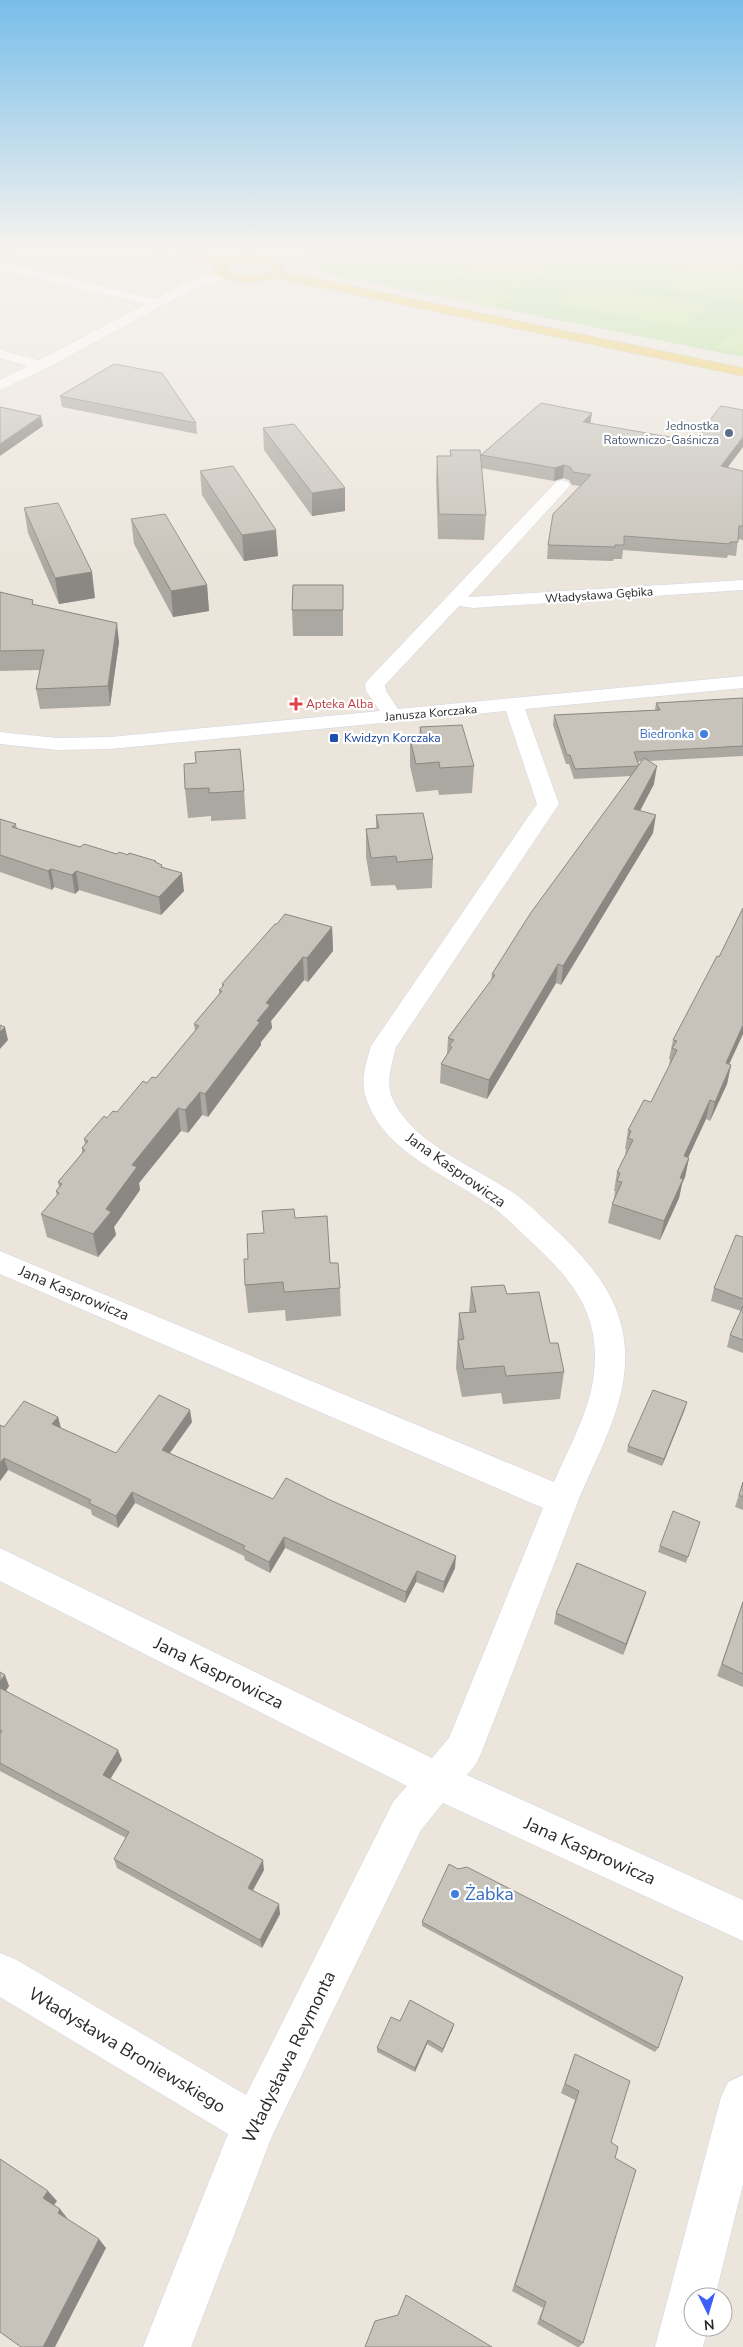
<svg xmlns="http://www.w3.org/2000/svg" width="743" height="2347" viewBox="0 0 743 2347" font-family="'Nunito Sans',sans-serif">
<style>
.green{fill:#b2e299}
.pitch{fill:#c6e995}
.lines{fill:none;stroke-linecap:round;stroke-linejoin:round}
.minor-casing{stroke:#d1d5e3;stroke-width:1}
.primary-casing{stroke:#c3c3c3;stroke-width:1}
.minor{fill:#fff;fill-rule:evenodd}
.primary{fill:#efcd5e;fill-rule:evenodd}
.wall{fill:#aba8a1;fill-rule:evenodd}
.shaded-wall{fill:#8b8883}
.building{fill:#c7c3bb;stroke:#8b8883}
.service-dot{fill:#5c6f8a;stroke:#fff;stroke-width:2}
.health-dot{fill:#e0444e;stroke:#fff;stroke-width:2}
.shop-dot{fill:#3f7fe0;stroke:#fff;stroke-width:2}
.transit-dot{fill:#1a4fb4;stroke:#fff;stroke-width:2}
.labels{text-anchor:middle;stroke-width:4.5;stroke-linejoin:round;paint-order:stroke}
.far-service-label{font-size:12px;fill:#4e5e75;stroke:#fff;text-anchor:end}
.far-street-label{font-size:12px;fill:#2a2a2a;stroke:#fff}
.far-health-label{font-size:12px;fill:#be3a42;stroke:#fff;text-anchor:start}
.far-shop-label{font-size:12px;fill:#366cbe;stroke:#fff;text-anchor:end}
.far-transit-label{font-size:12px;fill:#164399;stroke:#fff;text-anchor:start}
.street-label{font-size:15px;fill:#2a2a2a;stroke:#fff}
.near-street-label{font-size:18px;fill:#2a2a2a;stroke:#fff}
.near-shop-label{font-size:18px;fill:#366cbe;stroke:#fff;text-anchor:start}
</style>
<rect width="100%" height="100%" fill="#ece5dc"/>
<polygon class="green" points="306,246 743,246 743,357 323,273 304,260"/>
<g class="pitch">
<polygon points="701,252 743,258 743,301 661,288"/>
<polygon points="487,254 555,266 523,289 453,277"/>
<polygon points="439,282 512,295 494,307 420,293"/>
<polygon points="583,285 708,306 685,327 557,304"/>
<polygon points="743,326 743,352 717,347"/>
</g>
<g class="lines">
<defs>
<g id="minor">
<polygon points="260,246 272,246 261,262 253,262 251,259"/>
<polygon points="0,262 156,299 185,283 225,271 231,275 229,278 193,289 47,368 0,390 0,380 28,366 0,358 0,350 39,360 146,304 0,270"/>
<path d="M562,480L568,482L570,485L568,488L468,597L743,580V590L473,608L459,606L385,685L386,691L398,709L743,676V688L525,709L559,804L396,1047C392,1064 385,1083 393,1100C413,1142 467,1163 504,1187C520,1196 533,1209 546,1221C584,1255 623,1296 625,1350C628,1405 597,1454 577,1504C545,1587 514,1669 482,1751L476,1764L467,1775L743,1900V1941L443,1803L421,1830L272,2136L191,2347H143L228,2134L0,1997V1953L15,1959L246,2095L393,1802L407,1786L0,1581V1548L432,1758L449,1738L543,1508L0,1274V1251L554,1482C569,1447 590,1411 594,1373C601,1311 569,1276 526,1237C514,1225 501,1212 486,1203C445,1174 383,1151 366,1098C360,1080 366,1063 371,1046L537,804L506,711L110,749L57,750L0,744V732L57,738L110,737L380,711L366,691L365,684L368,680L556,482Z"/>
<polygon points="743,2075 743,2184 715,2297 693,2297 693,2327 708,2327 703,2347 655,2347 721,2097 728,2082"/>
</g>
<path id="primary" d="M138,246C168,246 191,255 220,260C225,260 230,258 235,257C251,254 275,254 286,268L283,272L743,368V376L275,278C255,285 232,284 214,274L212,271L214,265ZM252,263L268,265L273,268C260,278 238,277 224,269L235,264Z"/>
</defs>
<use href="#minor" class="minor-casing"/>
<use href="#primary" class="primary-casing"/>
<use href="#minor" class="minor"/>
<use href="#primary" class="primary"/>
</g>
<g class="wall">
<polygon points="531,246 588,246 576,254"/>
<polygon points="60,396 196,423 197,434 62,407"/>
<polygon points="591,423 727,468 743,471 743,540 738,539 736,556 728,555 727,558 623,550 622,559 614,559 613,561 547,559 548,545 580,486 572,485 569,480 563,478 554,481 481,468 486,515 484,540 438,539 436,481 437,456 450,456 450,450 481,461 481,455"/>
<polygon points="263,428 345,488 345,511 312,516 264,450"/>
<polygon points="200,471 278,556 244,561 202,495"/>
<polygon points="24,508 95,598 59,604 28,533"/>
<polygon points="131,519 207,585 209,611 173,617 134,544"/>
<polygon points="343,585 343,636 293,636 292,610"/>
<polygon points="0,592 33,600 33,605 119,642 110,706 40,709 36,689 40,670 0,671"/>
<path d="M743,698V756L649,761L654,784L640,811L653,833L561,985L556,983L487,1099L440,1083L441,1064L447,1055L448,1038L491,981L492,974L631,776L574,779L569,764H566L553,725L554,715L655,710L656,703ZM642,761L639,766L637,762Z"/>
<polygon points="420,727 474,766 472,793 439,795 438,790 416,792 410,766 410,739 419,738"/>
<polygon points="196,763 244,791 246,819 211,821 211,816 188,818 185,789"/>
<polygon points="376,815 433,859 432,888 397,890 395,885 371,886 366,857 366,829 376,828"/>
<polygon points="0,819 16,824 17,829 80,847 156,861 156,863 163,867 184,891 161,915 79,890 75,894 54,887 52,890 0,872"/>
<polygon points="277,924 332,927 333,951 308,982 304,980 271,1021 272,1028 261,1042 261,1045 208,1117 202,1115 188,1133 181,1131 139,1183 140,1190 114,1227 116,1235 98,1257 47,1237 41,1214 57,1196 56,1191 59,1187 58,1182 82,1153 82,1148 85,1145 84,1139 107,1118 117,1112 147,1083 156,1078 195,1031 194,1024 219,994 219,990 222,987 222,984"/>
<polygon points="719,957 743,1034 729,1064 731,1065 727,1084 710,1121 706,1119 688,1158 689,1158 685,1177 682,1184 679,1198 660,1240 608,1223 612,1204 614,1199 615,1191 614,1191 617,1172 625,1156 626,1149 625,1149 628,1130 651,1102 669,1067 670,1059 669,1059 673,1040"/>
<polygon points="295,1218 330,1263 340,1288 341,1316 286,1321 285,1310 248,1313 245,1285 264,1233"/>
<polygon points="743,1237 743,1353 727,1347 730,1335 741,1311 711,1301 714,1288"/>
<polygon points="471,1287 507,1294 550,1343 564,1372 560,1399 503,1404 501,1393 462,1397 456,1368 459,1313 469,1312"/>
<polygon points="685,1409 662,1466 627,1452 628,1446"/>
<polygon points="58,1417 61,1428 116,1453 192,1422 170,1453 273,1499 455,1568 443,1593 416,1582 405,1603 285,1548 270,1573 245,1560 244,1556 135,1503 118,1528 92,1515 91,1510 8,1470 0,1481 0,1425 4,1427"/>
<polygon points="743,1482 743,1510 735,1507"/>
<polygon points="700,1522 686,1563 658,1552 660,1546"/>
<polygon points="646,1592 642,1604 623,1655 554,1624 556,1613"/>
<polygon points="743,1601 743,1687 717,1676"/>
<polygon points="0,1672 9,1686 6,1691 122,1760 110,1779 264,1870 253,1890 280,1914 262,1948 117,1868 114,1859 126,1838 0,1771"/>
<polygon points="422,1922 658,2048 655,2052 422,1926"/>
<polygon points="400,2021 453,2028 442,2053 427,2044 415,2072 377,2052 377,2048"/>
<polygon points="575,2054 611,2142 615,2158 583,2343 579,2347 577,2347 537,2324 543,2308 512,2291 575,2100 561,2093"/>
</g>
<g class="shaded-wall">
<polygon points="0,246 10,246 10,251 0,256"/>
<polygon points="580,246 588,246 576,254 577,248"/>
<polygon points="592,413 590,426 583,422"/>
<polygon points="41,416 43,426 0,456 0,444"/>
<polygon points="743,437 743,447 719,479 721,466"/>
<polygon points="564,465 563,478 554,481 555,468"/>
<polygon points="345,488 345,511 312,516 312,493"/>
<polygon points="276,530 278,556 244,561 242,535"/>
<polygon points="92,572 95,598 59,604 55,578"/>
<polygon points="207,585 209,611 173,617 171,591"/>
<polygon points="117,623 119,642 110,706 108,686"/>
<polygon points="657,766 654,784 631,828 634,809"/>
<polygon points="656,815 653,833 561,985 563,966"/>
<polygon points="51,869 54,887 52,890 48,871"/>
<polygon points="76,871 79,890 75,894 72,875"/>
<polygon points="182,873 184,891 161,915 159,897"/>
<polygon points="332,927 333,951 308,982 307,958"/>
<polygon points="303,957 304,980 271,1021 272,1028 261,1042 261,1045 208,1117 205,1094 257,1021 266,1003"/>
<polygon points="558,964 556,983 487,1099 489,1080"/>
<polygon points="743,1025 743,1034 721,1082 726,1063"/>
<polygon points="5,1027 8,1040 0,1049 0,1032"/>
<polygon points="731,1065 727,1084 710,1121 715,1102"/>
<polygon points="200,1092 202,1115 188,1133 185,1110"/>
<polygon points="710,1100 706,1119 680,1175 684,1156"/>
<polygon points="178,1108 181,1131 139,1183 140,1190 114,1227 116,1235 98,1257 93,1234 106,1209 132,1165"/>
<polygon points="689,1158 685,1177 682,1184 679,1198 660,1240 664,1221 680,1178"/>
<polygon points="687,1402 685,1409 662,1466 664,1459"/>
<polygon points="190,1410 192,1422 164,1461 162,1450"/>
<polygon points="58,1417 61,1429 52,1424"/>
<polygon points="4,1458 8,1470 0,1481 0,1463"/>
<polygon points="132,1492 135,1503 118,1528 116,1516"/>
<polygon points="284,1537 285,1548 270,1573 269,1562"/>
<polygon points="456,1556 455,1568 443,1593 444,1582"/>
<polygon points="417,1571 416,1582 405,1603 406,1592"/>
<polygon points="646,1592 642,1604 623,1655 626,1644"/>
<polygon points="5,1675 9,1686 1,1698 0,1695 0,1681"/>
<polygon points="118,1750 122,1760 106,1786 103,1775"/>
<polygon points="263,1860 264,1870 249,1897 248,1888"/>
<polygon points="279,1904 280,1914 262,1948 260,1940"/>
<polygon points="454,2024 453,2028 442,2053 443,2049"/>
<polygon points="428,2040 427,2044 415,2072 415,2068"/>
<polygon points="48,2191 57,2201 52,2208 43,2198"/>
<polygon points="60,2209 68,2219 58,2213"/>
<polygon points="99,2239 106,2248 55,2347 43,2347"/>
</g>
<g class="building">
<polygon points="564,246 580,246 577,248"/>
<polygon points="114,364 162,373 196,423 60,396"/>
<polygon points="541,403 592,413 583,422 693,441 721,406 743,410 743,437 721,466 743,471 743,526 739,526 738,542 730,542 730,544 624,536 624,545 615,545 615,547 548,545 553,514 591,475 573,472 570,467 564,465 555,468 481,455"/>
<polygon points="0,407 41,416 0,444"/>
<polygon points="294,424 345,488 312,493 263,428"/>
<polygon points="450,450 480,450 486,515 439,514 437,456 451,456"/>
<polygon points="233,466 276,530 242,535 200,471"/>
<polygon points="58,503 92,572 55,578 24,508"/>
<polygon points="165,514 207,585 171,591 131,519"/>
<polygon points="293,585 343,585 343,610 292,610"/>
<polygon points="0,592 33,600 32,604 117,623 108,686 36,689 44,650 0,651"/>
<polygon points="743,698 743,746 634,752 639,766 575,769 570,755 567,755 554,715 660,710 656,703"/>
<polygon points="462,725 474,766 440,768 439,762 416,764 410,739 422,738 420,727"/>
<polygon points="240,749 244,791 209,793 209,788 185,789 184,764 196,763 195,752"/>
<polygon points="644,758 657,766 634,809 656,815 563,966 558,964 489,1080 441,1064 452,1047 449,1045 454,1040 448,1038 495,975 492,974 530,914"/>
<polygon points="423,813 433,859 397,862 396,856 371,858 366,829 379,828 376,815"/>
<polygon points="0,819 16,824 12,827 80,847 84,844 117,854 119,852 128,855 129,853 156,861 155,862 162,865 161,867 182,873 159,897 76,871 72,875 51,869 48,871 0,855"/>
<polygon points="743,908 743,1025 726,1063 731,1065 715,1102 710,1100 684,1156 689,1158 680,1178 683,1179 664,1221 612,1204 622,1182 617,1181 620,1173 617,1172 633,1140 628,1138 631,1131 628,1130 644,1100 651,1102 677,1050 672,1048 677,1041 673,1040 717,956 719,957"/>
<polygon points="285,914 332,927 307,958 303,957 266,1003 270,1005 257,1021 260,1022 205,1094 200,1092 185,1110 178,1108 132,1165 137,1167 106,1209 111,1212 93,1234 41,1214 59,1193 56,1191 62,1184 58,1182 85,1150 82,1148 88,1141 84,1139 104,1116 107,1118 113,1111 117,1112 143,1081 147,1083 152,1077 156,1078 199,1026 194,1024 222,991 219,990 224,985 222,984 275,924 277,924"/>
<polygon points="0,1025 5,1027 0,1032"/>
<polygon points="294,1209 295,1218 327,1216 330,1263 338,1263 340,1288 284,1292 283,1282 245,1285 244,1259 248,1259 247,1234 264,1233 262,1211"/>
<polygon points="736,1235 743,1237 743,1299 714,1288"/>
<polygon points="504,1285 507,1294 539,1292 550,1343 558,1343 564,1372 506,1376 504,1366 464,1369 458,1340 464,1339 459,1313 476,1312 471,1287"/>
<polygon points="743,1306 743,1340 730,1335"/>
<polygon points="653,1390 687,1402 664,1459 628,1446"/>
<polygon points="159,1395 190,1410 162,1450 273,1499 286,1478 330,1500 456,1556 444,1582 417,1571 406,1592 284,1537 269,1562 243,1549 245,1546 132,1492 116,1516 89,1503 91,1500 4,1458 0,1463 0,1425 4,1427 24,1401 58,1417 52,1424 116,1453"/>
<polygon points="743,1482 743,1497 739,1495"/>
<polygon points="673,1511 700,1522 688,1557 660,1546"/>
<polygon points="577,1563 646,1592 626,1644 556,1613"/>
<polygon points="743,1602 743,1674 722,1664"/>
<polygon points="0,1672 5,1675 0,1681"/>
<polygon points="0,1688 118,1750 103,1775 263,1860 248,1888 279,1904 260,1940 114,1859 129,1832 0,1763 0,1734 2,1731 0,1730"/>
<polygon points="449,1864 458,1869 467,1867 683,1977 658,2048 422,1922"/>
<polygon points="410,2000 454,2024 443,2049 428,2040 415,2068 377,2048 391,2017 400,2021"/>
<polygon points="575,2054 630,2081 611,2142 618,2147 615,2158 636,2170 583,2343 540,2319 546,2302 515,2285 579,2091 565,2084"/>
<polygon points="0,2159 48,2191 43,2198 60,2209 58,2213 99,2239 43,2347 21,2347 0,2332"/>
<polygon points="406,2295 492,2347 365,2347 375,2321 398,2315"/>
</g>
<linearGradient id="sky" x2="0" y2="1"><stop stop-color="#78beea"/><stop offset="0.43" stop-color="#f6f3ef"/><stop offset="1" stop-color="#f6f3ef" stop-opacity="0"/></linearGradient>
<rect width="743" height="575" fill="url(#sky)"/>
<circle class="service-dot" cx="729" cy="433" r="5"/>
<path class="health-dot" d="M293.5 696.5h5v5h5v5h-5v5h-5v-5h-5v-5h5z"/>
<g class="shop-dot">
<circle cx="704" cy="734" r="5"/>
<circle cx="455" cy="1894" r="5"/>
</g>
<rect class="transit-dot" x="329" y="733" width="10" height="10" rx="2.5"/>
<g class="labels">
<g class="far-service-label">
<text x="719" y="430">Jednostka<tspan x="719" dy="14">Ratowniczo-Gaśnicza</tspan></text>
</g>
<g class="far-street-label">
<text transform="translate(599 595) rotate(-4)" y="4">Władysława Gębika</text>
<text transform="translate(431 713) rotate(-5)" y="4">Janusza Korczaka</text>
</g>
<g class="far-health-label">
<text x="306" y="708">Apteka Alba</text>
</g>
<g class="far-shop-label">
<text x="694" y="738">Biedronka</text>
</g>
<g class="far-transit-label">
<text x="344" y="742">Kwidzyn Korczaka</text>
</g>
<g class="street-label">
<text transform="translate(456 1170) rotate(35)" y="5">Jana Kasprowicza</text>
<text transform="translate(74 1293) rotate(23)" y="5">Jana Kasprowicza</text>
</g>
<g class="near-street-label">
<text transform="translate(219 1673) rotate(26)" y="6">Jana Kasprowicza</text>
<text transform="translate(590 1851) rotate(24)" y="6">Jana Kasprowicza</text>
<text transform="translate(127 2050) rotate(31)" y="6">Władysława Broniewskiego</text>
<text transform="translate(289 2057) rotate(-64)" y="6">Władysława Reymonta</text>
</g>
<g class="near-shop-label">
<text x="465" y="1900">Żabka</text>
</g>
</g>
<g transform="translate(708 2312) rotate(175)"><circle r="24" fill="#ffffff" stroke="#aaaaaa"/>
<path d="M0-4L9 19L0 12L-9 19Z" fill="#3d60f8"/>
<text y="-8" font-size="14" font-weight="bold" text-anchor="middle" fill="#2a2a2a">N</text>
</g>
</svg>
